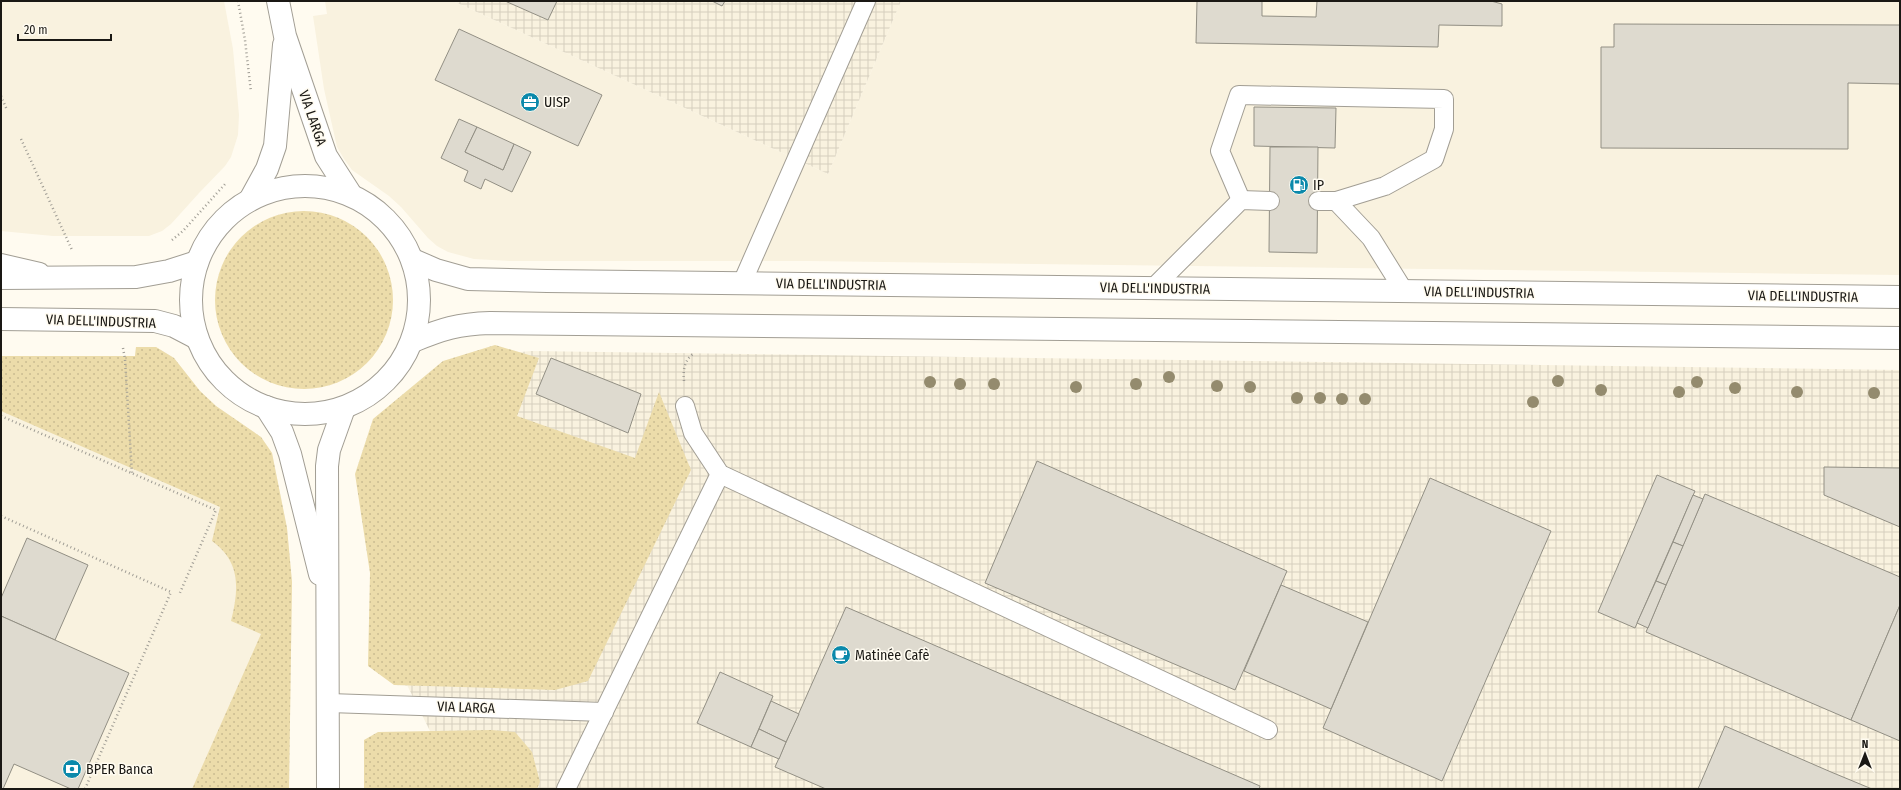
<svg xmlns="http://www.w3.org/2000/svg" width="1901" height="790" viewBox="0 0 1901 790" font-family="'Fira Sans Condensed',sans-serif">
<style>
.built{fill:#f9f2df}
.industrial{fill:url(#industrial-grid)}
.grass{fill:url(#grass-dots)}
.building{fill:#dedacf;stroke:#928f84}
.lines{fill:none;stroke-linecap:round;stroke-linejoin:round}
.lane-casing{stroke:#a29e94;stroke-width:20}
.secondary-casing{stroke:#a29e94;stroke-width:24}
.primary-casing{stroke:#a29e94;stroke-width:24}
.path{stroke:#9f9c94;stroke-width:2.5;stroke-dasharray:1 3;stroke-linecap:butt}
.lane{stroke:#fff;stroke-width:18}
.secondary{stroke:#fff;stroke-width:22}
.primary{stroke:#fff;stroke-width:22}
.tree{fill:#948b6e}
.labels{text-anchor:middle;stroke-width:3;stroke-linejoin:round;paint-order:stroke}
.poi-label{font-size:14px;fill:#1a1814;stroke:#fffbf0;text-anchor:start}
.street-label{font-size:14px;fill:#1a1814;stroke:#fffbf0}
</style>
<defs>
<pattern id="industrial-grid" width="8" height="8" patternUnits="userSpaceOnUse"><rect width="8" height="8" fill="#f9f2df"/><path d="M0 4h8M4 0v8" fill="none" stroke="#d5cfbe"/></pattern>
<pattern id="grass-dots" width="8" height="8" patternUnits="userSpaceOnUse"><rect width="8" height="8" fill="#ecdcaa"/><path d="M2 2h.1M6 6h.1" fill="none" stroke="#cabc91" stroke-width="1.8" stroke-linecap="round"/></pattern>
</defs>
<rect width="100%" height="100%" fill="#fffbf0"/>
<g class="built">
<polygon points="1,1 224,1 233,49 239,115 238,135 231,157 225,166 199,193 171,224 162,231 149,236 53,236 1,231"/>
<polygon points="325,1 453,1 828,174 901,1 1900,1 1900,275 808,261 510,261 474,259 448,252 437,246 428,238 401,207 389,196 352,170 344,159 337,147 324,89 313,16 327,14"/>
<polygon points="136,347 156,347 174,358 200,391 216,406 261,437 272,453 287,528 292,582 289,789 1,789 1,356 135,356"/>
</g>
<g class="industrial">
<polygon points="453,1 901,1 828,174"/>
<polygon points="531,351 1900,370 1900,789 459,789 375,621 477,356"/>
</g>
<g class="grass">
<circle cx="304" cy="300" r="89"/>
<polygon points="495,345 539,358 517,416 635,458 659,392 691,470 588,681 555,690 394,685 368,666 370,573 355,474 373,419 443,361"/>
<path d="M136,347H156L174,358L200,391L216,406L261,437L272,453L287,528L292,582L289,789H192L261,634L231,621C239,589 241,562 212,541L220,507L1,411V356H135Z"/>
<polygon points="491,730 515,732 532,752 540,782 537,789 364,789 364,740 378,732"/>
</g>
<g class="building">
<polygon points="505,1 557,1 548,20"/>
<polygon points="712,1 725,1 722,6"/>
<polygon points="1197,1 1262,1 1262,16 1316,17 1317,1 1491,1 1502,4 1502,26 1439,25 1438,47 1196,43"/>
<polygon points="1614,24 1900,25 1900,84 1848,83 1848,149 1601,148 1601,47 1614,47"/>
<polygon points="459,29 602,95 578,146 435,80"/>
<polygon points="1254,107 1336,108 1335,148 1254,146"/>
<polygon points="459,119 477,127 465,152 503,170 514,144 531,152 512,192 485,179 481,189 464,181 468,171 441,158"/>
<polygon points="477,127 514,144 503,170 465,152"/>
<polygon points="1270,147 1318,147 1317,253 1269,252"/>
<polygon points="551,358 641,394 628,433 536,394"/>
<polygon points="1037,461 1287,571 1235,690 985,583"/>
<polygon points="1824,467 1900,468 1900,527 1824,495"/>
<polygon points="1657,475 1695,491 1635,628 1598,612"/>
<polygon points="1430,478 1551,531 1442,781 1323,728"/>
<polygon points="1705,494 1900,577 1900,605 1851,720 1646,632"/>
<polygon points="1693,495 1703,499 1683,546 1673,542"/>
<polygon points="27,538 88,565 55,640 1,616 1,598"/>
<polygon points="1673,542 1683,546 1666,585 1656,581"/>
<polygon points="1656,581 1666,585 1648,628 1637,623"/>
<polygon points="1281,585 1368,622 1331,709 1244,671"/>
<polygon points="1900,605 1900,741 1851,720"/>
<polygon points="846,607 1260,786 1259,789 826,789 775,767"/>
<polygon points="1,616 129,673 78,789 71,789 14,764 3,789 1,789"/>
<polygon points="720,672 773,696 751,747 697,723"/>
<polygon points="771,701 799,714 786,742 759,729"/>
<polygon points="1725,726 1831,772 1872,789 1698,789"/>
<polygon points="759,729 786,742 779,759 751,747"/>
</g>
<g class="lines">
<defs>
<g id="lane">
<polyline points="1241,200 1220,151 1239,95 1444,99 1444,129 1434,159 1385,186 1336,201"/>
<polyline points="1318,201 1336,201 1371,238 1404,291"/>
<polyline points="1,263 40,272"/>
<polyline points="742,283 866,1"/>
<polyline points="1153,288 1241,200 1270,201"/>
<polyline points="685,406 693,433 720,474 1268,730"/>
<polyline points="329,703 604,712"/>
<polyline points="566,789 720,474"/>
</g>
<g id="secondary">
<polyline points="278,1 285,36 326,156 351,195"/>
<polyline points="250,200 267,169 275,146 284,45"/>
<polyline points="266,407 282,432 290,454 320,574"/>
<polyline points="328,789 327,466 329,450 344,408"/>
</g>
<g id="primary">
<circle cx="305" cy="300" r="114"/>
<polyline points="413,260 436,270 468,279 547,281 1900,297"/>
<polyline points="1,278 136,277 169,271 197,262"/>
<polyline points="1,319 155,321 174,326 197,338"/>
<path d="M413,341C442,329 458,324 490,323L1900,338"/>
</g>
</defs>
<use href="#lane" class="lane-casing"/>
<use href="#secondary" class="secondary-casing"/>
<use href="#primary" class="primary-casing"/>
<g class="path">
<polyline points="238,1 245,40 251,92"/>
<polyline points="1,96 7,110"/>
<polyline points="21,139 72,250"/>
<polyline points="172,240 183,231 226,183"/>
<polyline points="123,348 125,359 132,474"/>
<path d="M684,381C683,370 684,361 693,354"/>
<polyline points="1,416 216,510 179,595"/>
<polyline points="1,516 171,592 85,789"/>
</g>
<use href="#lane" class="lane"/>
<use href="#secondary" class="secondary"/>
<use href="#primary" class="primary"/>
</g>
<g class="tree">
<circle cx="1169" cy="377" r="6"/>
<circle cx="1558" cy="381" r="6"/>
<circle cx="930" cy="382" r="6"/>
<circle cx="1697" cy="382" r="6"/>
<circle cx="960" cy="384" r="6"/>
<circle cx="994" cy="384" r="6"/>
<circle cx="1136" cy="384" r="6"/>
<circle cx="1217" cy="386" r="6"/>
<circle cx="1076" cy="387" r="6"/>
<circle cx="1250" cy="387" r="6"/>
<circle cx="1735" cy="388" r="6"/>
<circle cx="1601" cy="390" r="6"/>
<circle cx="1679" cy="392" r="6"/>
<circle cx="1797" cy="392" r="6"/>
<circle cx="1874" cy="393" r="6"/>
<circle cx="1297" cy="398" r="6"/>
<circle cx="1320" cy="398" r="6"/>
<circle cx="1342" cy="399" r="6"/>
<circle cx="1365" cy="399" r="6"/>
<circle cx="1533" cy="402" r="6"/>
</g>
<defs>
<symbol id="office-disc" viewBox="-11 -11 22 22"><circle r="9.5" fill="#0b89ab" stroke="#fffbf0"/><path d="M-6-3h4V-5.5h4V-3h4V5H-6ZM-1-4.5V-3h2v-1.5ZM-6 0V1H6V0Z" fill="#fff"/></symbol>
<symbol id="fuel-disc" viewBox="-11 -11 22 22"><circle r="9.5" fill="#0b89ab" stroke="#fffbf0"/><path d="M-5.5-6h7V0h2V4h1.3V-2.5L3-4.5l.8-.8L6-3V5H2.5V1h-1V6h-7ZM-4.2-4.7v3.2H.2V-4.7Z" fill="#fff"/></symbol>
<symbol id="cafe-disc" viewBox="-11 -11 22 22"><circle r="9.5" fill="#0b89ab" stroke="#fffbf0"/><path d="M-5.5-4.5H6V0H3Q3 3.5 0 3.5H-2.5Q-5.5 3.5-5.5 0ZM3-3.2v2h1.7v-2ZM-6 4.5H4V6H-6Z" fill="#fff"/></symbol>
<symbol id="bank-disc" viewBox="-11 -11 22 22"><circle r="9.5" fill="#0b89ab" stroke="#fffbf0"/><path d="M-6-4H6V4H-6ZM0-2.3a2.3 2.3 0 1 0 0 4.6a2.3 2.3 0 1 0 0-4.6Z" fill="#fff"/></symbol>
</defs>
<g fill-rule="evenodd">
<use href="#office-disc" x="519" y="91" width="22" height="22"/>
<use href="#fuel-disc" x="1288" y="174" width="22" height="22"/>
<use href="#cafe-disc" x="830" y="644" width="22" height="22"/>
<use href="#bank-disc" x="61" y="758" width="22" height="22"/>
</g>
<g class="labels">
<g class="poi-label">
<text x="544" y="107">UISP</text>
<text x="1313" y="190">IP</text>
<text x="855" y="660">Matinée Cafè</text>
<text x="86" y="774">BPER Banca</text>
</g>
<g class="street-label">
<text transform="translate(313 118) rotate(71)" y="5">VIA LARGA</text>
<text transform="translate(831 284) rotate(1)" y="5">VIA DELL'INDUSTRIA</text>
<text transform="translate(1155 288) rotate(1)" y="5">VIA DELL'INDUSTRIA</text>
<text transform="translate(1479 292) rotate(1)" y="5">VIA DELL'INDUSTRIA</text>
<text transform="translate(1803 296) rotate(1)" y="5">VIA DELL'INDUSTRIA</text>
<text transform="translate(101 321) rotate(2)" y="5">VIA DELL'INDUSTRIA</text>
<text transform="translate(466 707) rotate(2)" y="5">VIA LARGA</text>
</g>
</g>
<rect width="1901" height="790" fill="none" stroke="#1a1814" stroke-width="4"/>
<g transform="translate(1865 754)" stroke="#fffbf0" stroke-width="3" paint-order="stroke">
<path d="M0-3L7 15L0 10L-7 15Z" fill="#1a1814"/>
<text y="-6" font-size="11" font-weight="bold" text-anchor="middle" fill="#1a1814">N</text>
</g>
<path d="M18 34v6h93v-6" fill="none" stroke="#1a1814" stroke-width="2"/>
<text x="24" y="34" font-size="12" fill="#1a1814" stroke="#fffbf0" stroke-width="3" paint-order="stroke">20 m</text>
</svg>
